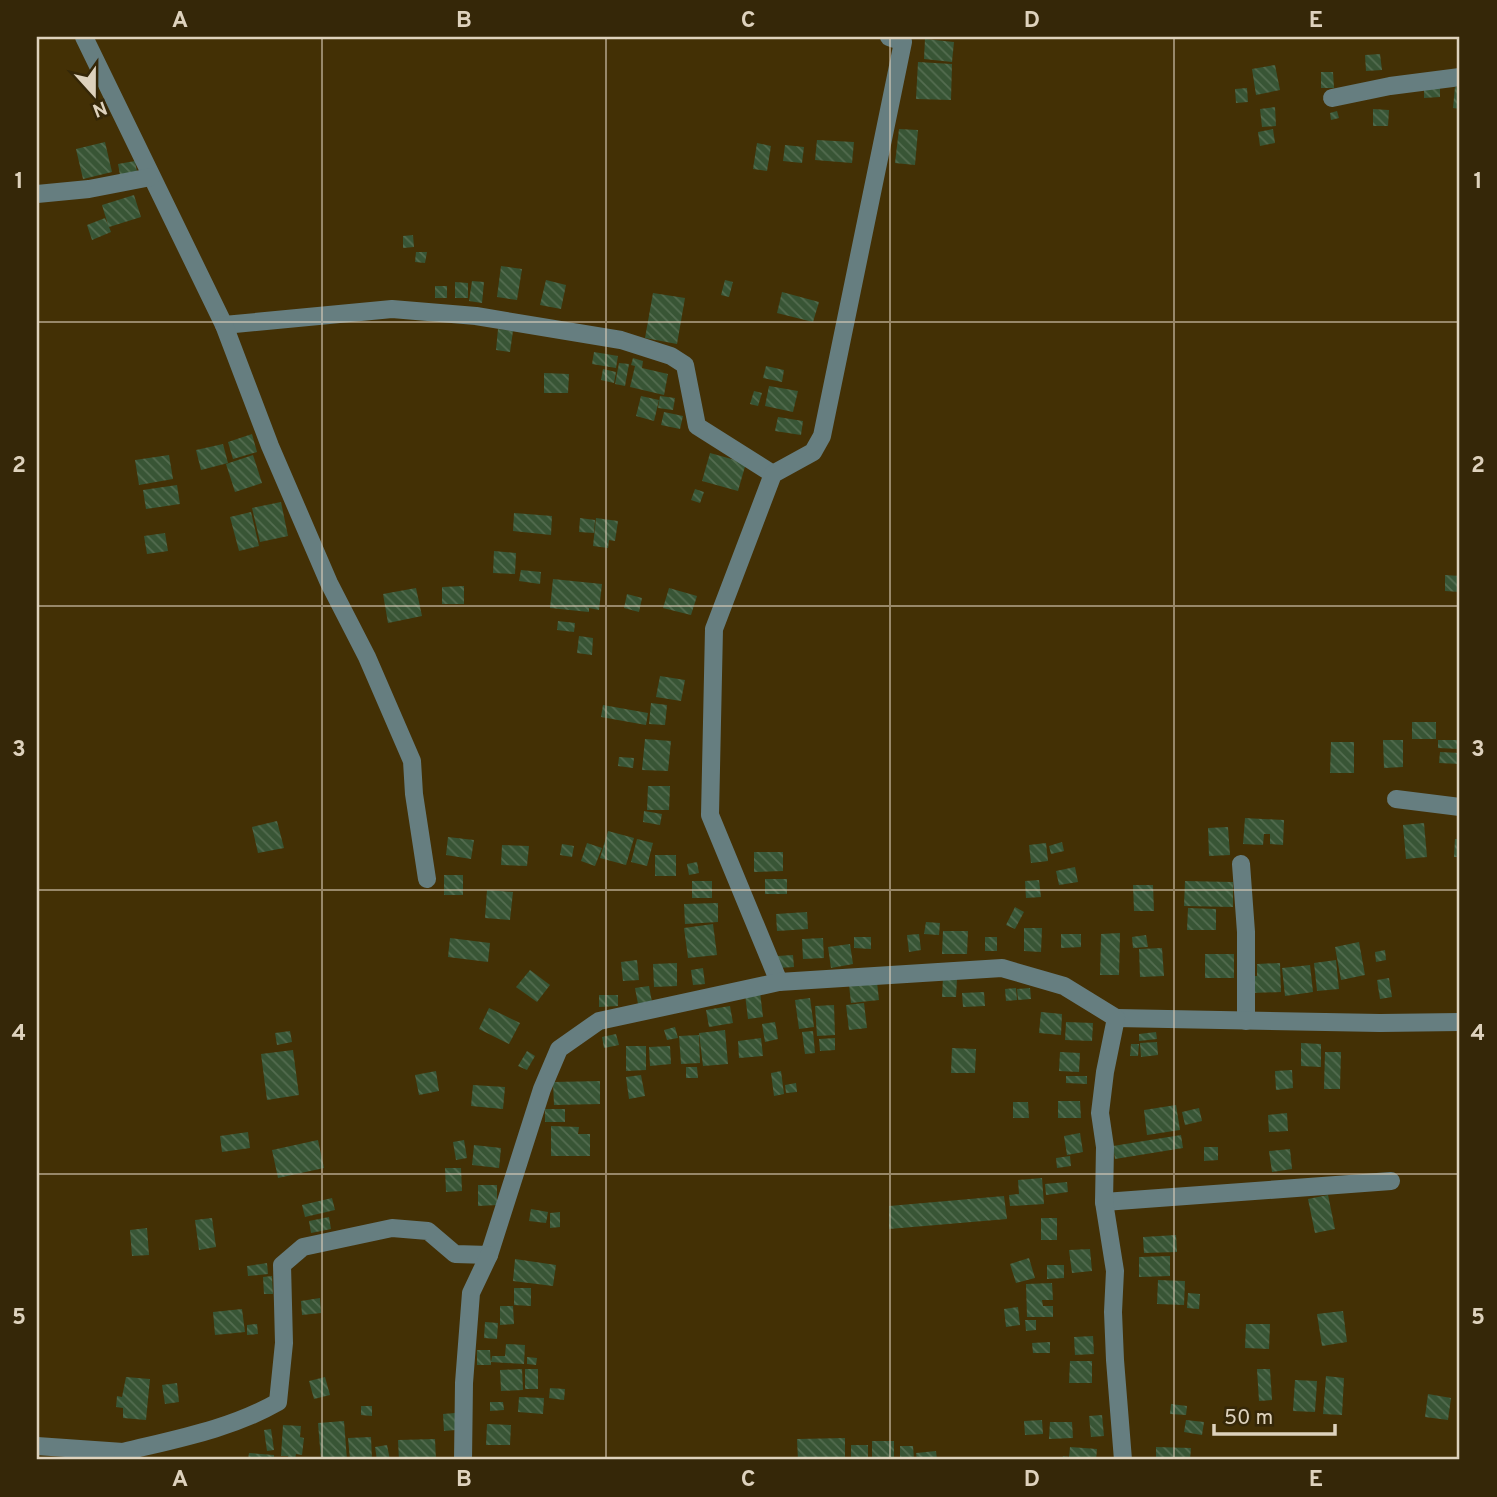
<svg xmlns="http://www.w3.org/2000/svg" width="1497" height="1497" viewBox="0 0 1497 1497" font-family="Overpass,sans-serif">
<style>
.building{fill:url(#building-back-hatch)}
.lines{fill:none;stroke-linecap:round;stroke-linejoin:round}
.minor{stroke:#667e80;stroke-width:18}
.grid{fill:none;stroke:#ded2bd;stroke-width:2;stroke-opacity:0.55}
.neatline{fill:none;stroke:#ded2bd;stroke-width:2.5}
.grid-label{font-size:23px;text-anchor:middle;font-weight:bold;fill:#ded2bd}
</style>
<defs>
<pattern id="building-back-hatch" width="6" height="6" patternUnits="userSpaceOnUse" patternTransform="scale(1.75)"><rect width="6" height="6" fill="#385535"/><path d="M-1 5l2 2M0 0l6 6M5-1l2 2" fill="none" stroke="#546d50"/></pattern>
</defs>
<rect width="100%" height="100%" fill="#433005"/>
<g class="building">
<polygon points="925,39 954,42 952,62 924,59"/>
<polygon points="1380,54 1382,70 1366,71 1365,55"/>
<polygon points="918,62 952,64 951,100 916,99"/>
<polygon points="1275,65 1280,90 1256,95 1252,69"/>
<polygon points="1321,72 1333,72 1334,88 1321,88"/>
<polygon points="1455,87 1460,87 1460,109 1453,108"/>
<polygon points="1247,88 1248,102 1236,103 1235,89"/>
<polygon points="1440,88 1440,97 1424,98 1424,89"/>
<polygon points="1275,107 1276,126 1262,127 1260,109"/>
<polygon points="1373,109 1389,110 1388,126 1373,126"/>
<polygon points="1337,111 1339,118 1331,120 1330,113"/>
<polygon points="899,129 918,130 915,165 895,163"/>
<polygon points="1273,129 1275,143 1260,146 1258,132"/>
<polygon points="817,140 854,142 852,163 815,160"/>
<polygon points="105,142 112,172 83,179 76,149"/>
<polygon points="757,143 771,146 767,171 753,169"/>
<polygon points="785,145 804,147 802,163 783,161"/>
<polygon points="135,161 137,172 120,175 118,164"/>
<polygon points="134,195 141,217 109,227 111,232 92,240 87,225 105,218 108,225 102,205"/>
<polygon points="413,235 414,247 403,248 403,236"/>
<polygon points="416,252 427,252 425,263 415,262"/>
<polygon points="501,266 522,269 517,300 497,297"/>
<polygon points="546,280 566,285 561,309 540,305"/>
<polygon points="725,280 733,282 729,297 721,295"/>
<polygon points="472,281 484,282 482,303 469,301"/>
<polygon points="455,282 468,283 468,298 455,298"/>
<rect x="435" y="286" width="12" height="12"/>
<polygon points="782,292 819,302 813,322 777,313"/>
<polygon points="653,293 685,298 677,344 645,338"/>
<polygon points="498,329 513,331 510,352 496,350"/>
<polygon points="594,352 618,356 616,368 592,364"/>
<polygon points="633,358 643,361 642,368 668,374 664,395 630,387 635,366 631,365"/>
<polygon points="619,363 629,364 625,386 615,384"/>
<polygon points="766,366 784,370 782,382 763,378"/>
<polygon points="603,369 616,372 614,383 601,380"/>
<polygon points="544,373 569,374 568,393 544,393"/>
<polygon points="769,386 798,391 793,412 765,406"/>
<polygon points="754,391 762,393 758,406 750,404"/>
<polygon points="641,396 659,400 654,421 636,416"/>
<polygon points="660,396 675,398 673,410 658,408"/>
<polygon points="664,412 683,416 680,429 661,425"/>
<polygon points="778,417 803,421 801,435 775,431"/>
<polygon points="252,434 257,452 233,459 228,442"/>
<polygon points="223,444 228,463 201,470 196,450"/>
<polygon points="710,453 746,463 738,491 702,481"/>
<polygon points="169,455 173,479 139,485 135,460"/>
<polygon points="253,455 262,483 235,492 226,464"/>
<polygon points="177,485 180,504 146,509 143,490"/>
<polygon points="695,489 704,492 700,503 691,500"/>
<polygon points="281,502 288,536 260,542 252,508"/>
<polygon points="251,512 259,546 239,551 230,517"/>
<polygon points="514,513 552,516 551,535 513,531"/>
<polygon points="580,518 595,520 594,533 579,532"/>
<polygon points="596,518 618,521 615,541 609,540 608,548 593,546"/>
<polygon points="165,533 168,551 147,554 144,536"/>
<polygon points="494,551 516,553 515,574 493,573"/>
<polygon points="521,570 541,572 540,584 519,581"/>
<polygon points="1445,575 1460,576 1460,592 1445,591"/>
<polygon points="553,579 602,584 599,610 589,608 589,612 550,608"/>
<polygon points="464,586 464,604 442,604 442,587"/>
<polygon points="416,588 422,616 388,623 383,594"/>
<polygon points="669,588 697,596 691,615 663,608"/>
<polygon points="627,594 642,598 639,612 624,608"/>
<polygon points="558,621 575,623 574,632 557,630"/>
<polygon points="579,636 593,638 592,655 577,653"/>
<polygon points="660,676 685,680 681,701 656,697"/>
<polygon points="651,703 667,705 665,725 649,724"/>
<polygon points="603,705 648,713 646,725 601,717"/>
<rect x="1412" y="722" width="24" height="17"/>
<polygon points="645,739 671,741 668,771 642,770"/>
<polygon points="1383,740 1403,740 1403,767 1384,768"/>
<polygon points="1438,740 1458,740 1458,749 1438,748"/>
<polygon points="1331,742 1354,742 1354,773 1330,773"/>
<polygon points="1440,752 1460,753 1460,764 1439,763"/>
<polygon points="619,757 634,758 633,768 618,766"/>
<polygon points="648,786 670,786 669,810 647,810"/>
<polygon points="644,811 662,814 660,825 643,822"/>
<polygon points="1245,818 1284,820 1283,845 1270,844 1270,834 1264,834 1263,845 1243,844"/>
<polygon points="277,821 284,848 258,853 252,827"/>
<polygon points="1424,823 1427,857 1406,859 1403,825"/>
<polygon points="1228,827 1230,855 1209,856 1208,828"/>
<polygon points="608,831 634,838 626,865 600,858"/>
<polygon points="448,837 474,840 471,859 446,855"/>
<polygon points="637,839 653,843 647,866 631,862"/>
<polygon points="1455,839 1460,839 1460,857 1454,857"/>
<polygon points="1062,842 1064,851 1051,854 1049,846"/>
<polygon points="587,843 602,848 595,866 581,861"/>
<polygon points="1046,843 1048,861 1031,863 1029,845"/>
<polygon points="562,844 574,846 572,857 560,855"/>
<polygon points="502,845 529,846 527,866 501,865"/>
<polygon points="754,852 783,852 783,871 754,872"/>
<rect x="655" y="855" width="21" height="21"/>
<polygon points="697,862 699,873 689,875 687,864"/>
<polygon points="1075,867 1078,882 1059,885 1056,871"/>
<rect x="444" y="875" width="19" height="20"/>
<rect x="765" y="879" width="22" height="15"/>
<polygon points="1039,880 1041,897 1026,898 1025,881"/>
<rect x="692" y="881" width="20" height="17"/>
<polygon points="1185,881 1233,882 1233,907 1184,906"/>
<polygon points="1133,885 1153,885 1154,911 1134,911"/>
<polygon points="487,890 513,892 510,920 485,918"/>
<polygon points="718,903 718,922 685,924 684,904"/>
<polygon points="1015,907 1024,912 1015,929 1006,925"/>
<polygon points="1188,908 1216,909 1216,930 1187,930"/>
<polygon points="807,912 808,929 777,931 776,914"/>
<polygon points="926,922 940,923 939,935 924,934"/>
<polygon points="713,924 717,955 688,958 684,928"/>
<polygon points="1024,928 1042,928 1041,952 1024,951"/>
<polygon points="943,931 968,931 967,954 942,954"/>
<polygon points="1120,933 1119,975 1100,975 1101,934"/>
<polygon points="919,934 921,950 909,952 907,935"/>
<polygon points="1061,934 1081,934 1081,947 1061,948"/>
<polygon points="1146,935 1148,947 1133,948 1132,937"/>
<polygon points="854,937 871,937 871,949 854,948"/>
<rect x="985" y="937" width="12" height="14"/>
<polygon points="450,938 490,943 488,962 448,957"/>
<polygon points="823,938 824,958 803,959 802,939"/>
<polygon points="1359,942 1365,975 1341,980 1335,947"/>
<polygon points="850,944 853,964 831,968 828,947"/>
<polygon points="1162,948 1164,976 1140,977 1139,949"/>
<polygon points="1385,950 1386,960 1376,962 1375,952"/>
<rect x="1205" y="954" width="29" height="24"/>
<polygon points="793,955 794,967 778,968 777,956"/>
<polygon points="637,960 639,980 623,981 621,962"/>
<polygon points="1336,960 1339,989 1317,991 1314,963"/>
<polygon points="677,963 677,986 654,987 653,964"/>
<polygon points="1280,963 1281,992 1252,993 1252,976 1257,976 1257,964"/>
<polygon points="1310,965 1313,992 1285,996 1282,968"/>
<polygon points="703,968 705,984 693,985 691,970"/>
<polygon points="530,970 550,985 537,1002 516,987"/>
<polygon points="943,978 957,979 956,997 942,997"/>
<polygon points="1389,978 1392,997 1380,999 1377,980"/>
<polygon points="877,982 879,1000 851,1003 849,985"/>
<polygon points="649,986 652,1002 638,1004 635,988"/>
<polygon points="1016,988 1017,1000 1006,1001 1005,989"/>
<polygon points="1030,988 1031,999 1018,1000 1017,989"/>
<polygon points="760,992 763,1017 748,1019 745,994"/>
<polygon points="984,992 985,1006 963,1007 962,993"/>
<polygon points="599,995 618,995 618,1006 599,1007"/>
<polygon points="810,998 814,1027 799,1029 795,1000"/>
<polygon points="864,1003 867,1028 849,1030 846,1005"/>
<polygon points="834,1005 835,1035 817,1036 815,1006"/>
<polygon points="730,1006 733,1023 709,1027 706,1010"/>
<polygon points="489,1008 520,1023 509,1044 479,1029"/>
<polygon points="1041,1012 1062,1014 1061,1035 1039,1033"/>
<polygon points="775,1022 778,1039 765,1042 762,1024"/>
<polygon points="1066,1022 1093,1023 1092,1041 1065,1040"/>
<polygon points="675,1027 678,1038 667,1040 664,1030"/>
<polygon points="725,1030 728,1064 703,1066 699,1033"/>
<polygon points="290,1031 292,1042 277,1045 275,1033"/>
<polygon points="813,1031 815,1053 805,1054 802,1032"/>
<polygon points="1156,1032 1157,1039 1139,1041 1139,1034"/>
<polygon points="616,1034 619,1045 604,1048 602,1037"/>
<polygon points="1457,1034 1460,1034 1460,1055 1458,1055"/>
<polygon points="699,1035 700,1063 681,1064 679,1036"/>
<polygon points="761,1038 763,1056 739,1058 738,1041"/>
<polygon points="835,1038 835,1050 820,1051 819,1039"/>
<polygon points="1157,1042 1158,1055 1141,1057 1140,1043"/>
<polygon points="1301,1043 1321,1044 1321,1067 1301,1066"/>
<polygon points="1131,1044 1139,1044 1138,1056 1130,1056"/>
<polygon points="626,1046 646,1046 646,1070 626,1071"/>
<polygon points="670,1046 671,1064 650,1066 649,1047"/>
<polygon points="952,1048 976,1049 975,1073 951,1073"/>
<polygon points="293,1050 299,1095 267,1100 261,1054"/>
<polygon points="527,1051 535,1056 527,1070 518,1066"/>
<polygon points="1060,1052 1080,1053 1079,1072 1059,1071"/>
<polygon points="1325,1052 1341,1052 1340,1089 1324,1089"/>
<polygon points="686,1067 697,1067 698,1078 686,1078"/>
<polygon points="1292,1070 1293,1088 1276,1090 1275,1071"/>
<polygon points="436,1071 439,1091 419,1095 415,1075"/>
<polygon points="781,1071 784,1094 774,1096 771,1073"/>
<polygon points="641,1075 645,1096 629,1099 626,1077"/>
<polygon points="1066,1076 1087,1076 1087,1084 1066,1083"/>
<polygon points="600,1081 600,1104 554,1105 553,1082"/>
<polygon points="796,1083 797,1092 786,1093 785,1085"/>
<polygon points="473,1085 505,1087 503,1109 471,1106"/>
<polygon points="1058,1101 1080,1101 1081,1118 1058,1118"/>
<polygon points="1013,1102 1028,1102 1029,1118 1013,1118"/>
<polygon points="1176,1105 1180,1130 1147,1135 1144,1110"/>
<polygon points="1199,1108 1202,1121 1185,1125 1182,1112"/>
<rect x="545" y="1109" width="20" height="13"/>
<polygon points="1287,1113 1288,1131 1269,1132 1268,1115"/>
<polygon points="551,1126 579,1127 578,1134 590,1134 590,1156 551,1156"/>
<polygon points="248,1132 250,1148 222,1152 220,1136"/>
<polygon points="1080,1133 1083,1152 1067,1155 1064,1136"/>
<polygon points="1181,1135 1183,1148 1115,1159 1113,1146"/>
<polygon points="318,1140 324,1168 278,1178 272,1150"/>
<polygon points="464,1140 467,1158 456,1160 453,1142"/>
<polygon points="474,1145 501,1148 499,1168 472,1165"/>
<polygon points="1204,1147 1218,1147 1218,1160 1204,1161"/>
<polygon points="1290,1149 1292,1169 1272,1172 1269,1151"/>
<polygon points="1070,1156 1071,1166 1057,1168 1056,1158"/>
<polygon points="445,1168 461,1168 462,1191 446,1192"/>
<polygon points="1042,1178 1044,1204 1010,1206 1009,1195 1019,1194 1018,1180"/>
<polygon points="1067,1182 1068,1192 1046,1195 1045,1184"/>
<polygon points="478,1185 497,1185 497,1205 478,1206"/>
<polygon points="1328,1195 1335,1229 1315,1233 1308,1199"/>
<polygon points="1004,1196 1007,1219 889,1229 889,1206"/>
<polygon points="332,1198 335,1210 305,1217 302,1205"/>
<polygon points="531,1209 548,1212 546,1223 529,1221"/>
<polygon points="560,1212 560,1227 550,1228 550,1213"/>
<polygon points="329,1217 331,1229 311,1233 309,1221"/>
<polygon points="212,1218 216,1247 199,1250 195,1220"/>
<rect x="1041" y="1218" width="16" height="22"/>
<polygon points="147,1228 149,1255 132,1256 130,1230"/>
<polygon points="1176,1235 1177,1252 1144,1253 1143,1237"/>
<polygon points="1090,1249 1092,1271 1072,1273 1069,1250"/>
<polygon points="1170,1256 1170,1276 1139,1277 1139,1257"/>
<polygon points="1029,1258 1035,1278 1016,1283 1010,1264"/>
<polygon points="515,1259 556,1265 553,1286 513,1281"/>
<polygon points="267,1263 268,1274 248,1276 247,1266"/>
<polygon points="1047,1265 1064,1265 1064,1278 1047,1279"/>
<polygon points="272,1276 273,1294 264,1294 263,1277"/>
<polygon points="1158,1280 1185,1281 1184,1305 1157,1304"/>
<polygon points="1052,1283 1053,1300 1042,1300 1043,1306 1053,1306 1053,1317 1027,1317 1026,1284"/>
<polygon points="514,1288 531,1288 531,1306 514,1305"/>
<polygon points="1188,1293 1200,1294 1199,1309 1187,1308"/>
<polygon points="320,1298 321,1313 302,1315 301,1301"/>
<polygon points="500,1306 513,1306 514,1324 500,1325"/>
<polygon points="1018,1307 1020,1325 1006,1327 1004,1309"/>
<polygon points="242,1309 245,1332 215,1335 213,1312"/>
<polygon points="1343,1311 1347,1342 1322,1346 1317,1314"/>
<polygon points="1025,1320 1036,1320 1036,1330 1026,1331"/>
<polygon points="485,1322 498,1323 497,1339 484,1338"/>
<polygon points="257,1324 258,1334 247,1335 247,1325"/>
<polygon points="1246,1324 1270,1324 1269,1349 1245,1348"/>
<polygon points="1093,1336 1094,1354 1075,1355 1074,1337"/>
<polygon points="1050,1342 1050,1353 1033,1353 1032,1343"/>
<polygon points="506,1344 525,1345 524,1364 491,1362 492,1356 505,1356"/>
<polygon points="477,1350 490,1350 491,1365 477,1365"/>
<polygon points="527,1357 537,1358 536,1365 527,1364"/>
<polygon points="1070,1361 1092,1361 1092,1383 1069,1383"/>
<polygon points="522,1369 523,1390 501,1391 500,1370"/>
<rect x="525" y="1369" width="13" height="20"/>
<polygon points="1257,1369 1270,1369 1272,1400 1259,1401"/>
<polygon points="1326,1376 1344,1378 1342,1415 1323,1414"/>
<polygon points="126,1377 150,1379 146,1420 123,1418 123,1408 116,1407 117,1396 122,1397"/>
<polygon points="325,1377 330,1395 314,1399 309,1381"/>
<polygon points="1295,1380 1317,1381 1315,1412 1293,1411"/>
<polygon points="177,1383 179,1402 165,1404 162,1385"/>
<polygon points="550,1388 565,1389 564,1400 549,1398"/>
<polygon points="1428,1394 1451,1398 1448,1420 1425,1417"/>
<polygon points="519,1397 544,1398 543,1414 518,1412"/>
<polygon points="490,1402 503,1402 504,1410 490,1411"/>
<polygon points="1171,1404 1187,1406 1186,1415 1170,1414"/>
<polygon points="361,1406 372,1406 372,1416 361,1415"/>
<polygon points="455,1413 456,1430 444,1431 443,1414"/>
<polygon points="1102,1415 1104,1436 1091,1437 1089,1416"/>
<polygon points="1042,1420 1043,1434 1025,1435 1024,1421"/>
<polygon points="1186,1420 1204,1422 1202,1435 1184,1432"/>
<polygon points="344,1421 347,1460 321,1460 318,1423"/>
<polygon points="1050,1422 1072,1422 1073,1438 1049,1439"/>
<polygon points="487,1424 511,1425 510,1445 486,1445"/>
<polygon points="283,1425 301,1426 300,1437 304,1438 302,1455 296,1454 295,1460 288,1460 288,1456 281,1456"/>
<polygon points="271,1429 274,1450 267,1451 264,1430"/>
<polygon points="371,1437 372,1460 350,1460 348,1438"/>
<polygon points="845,1438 845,1460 798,1460 797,1439"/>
<polygon points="435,1439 436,1460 399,1460 398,1440"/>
<rect x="872" y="1441" width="22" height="19"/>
<polygon points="387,1445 390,1460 377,1460 375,1447"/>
<rect x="851" y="1445" width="17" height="15"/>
<polygon points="900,1446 913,1446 914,1459 900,1459"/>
<polygon points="1070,1447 1097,1449 1096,1460 1062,1460 1063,1456 1069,1457"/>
<polygon points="1156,1447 1191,1448 1190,1460 1156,1460"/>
<polygon points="936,1451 937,1460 917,1460 916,1453"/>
<polygon points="249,1453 274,1455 274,1460 248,1460"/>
</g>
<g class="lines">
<g class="minor">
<polyline points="84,37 224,325 392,309 476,316 621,340 671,356 685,365 697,426 773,474"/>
<polyline points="1332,98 1390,86 1460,77"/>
<polyline points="37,194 89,189 151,177"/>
<polyline points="224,325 270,446 329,583 367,657 412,761 414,794 427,879"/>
<polyline points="1396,799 1460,807"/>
<polyline points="1241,864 1246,932 1246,1021"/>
<polyline points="779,982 710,815 714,629 773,474 813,452 822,436 903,42 889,37"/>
<polyline points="1116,1018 1380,1023 1460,1022"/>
<polyline points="1104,1202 1391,1181"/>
<polyline points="37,1446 123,1452 131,1460"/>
<path d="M123,1452C176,1439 231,1429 278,1402L284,1343L282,1265L303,1247L392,1228L428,1231L455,1254L489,1255L542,1089L559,1049L599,1021L779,982L1002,968L1064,986L1116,1018L1105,1072L1100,1113L1105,1147L1104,1202L1115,1271L1113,1312L1115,1360L1123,1460"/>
<polyline points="463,1460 464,1383 471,1293 489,1255"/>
</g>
</g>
<path class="grid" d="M322,37V1460M606,37V1460M890,37V1460M1174,37V1460M37,322H1460M37,606H1460M37,890H1460M37,1174H1460"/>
<rect width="1497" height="1497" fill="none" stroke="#352708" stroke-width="77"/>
<g transform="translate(94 94) rotate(159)" stroke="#352708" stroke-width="5" paint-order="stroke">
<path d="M0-5L12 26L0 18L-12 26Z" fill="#ded2bd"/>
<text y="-10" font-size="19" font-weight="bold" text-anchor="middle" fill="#ded2bd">N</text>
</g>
<path d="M1214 1424v10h121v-10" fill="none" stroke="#ded2bd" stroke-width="3.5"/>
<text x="1224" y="1424" font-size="21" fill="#ded2bd" stroke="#352708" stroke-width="5" paint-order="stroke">50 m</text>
<rect x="38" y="38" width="1420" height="1420" class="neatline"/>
<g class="grid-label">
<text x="180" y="27">A</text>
<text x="464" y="27">B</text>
<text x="748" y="27">C</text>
<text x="1032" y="27">D</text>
<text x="1316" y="27">E</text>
<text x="19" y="188">1</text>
<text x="1478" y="188">1</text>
<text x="19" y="472">2</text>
<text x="1478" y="472">2</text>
<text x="19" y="756">3</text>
<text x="1478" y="756">3</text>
<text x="19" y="1040">4</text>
<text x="1478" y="1040">4</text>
<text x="19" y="1324">5</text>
<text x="1478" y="1324">5</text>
<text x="180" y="1486">A</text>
<text x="464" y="1486">B</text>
<text x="748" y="1486">C</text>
<text x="1032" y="1486">D</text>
<text x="1316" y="1486">E</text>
</g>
</svg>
